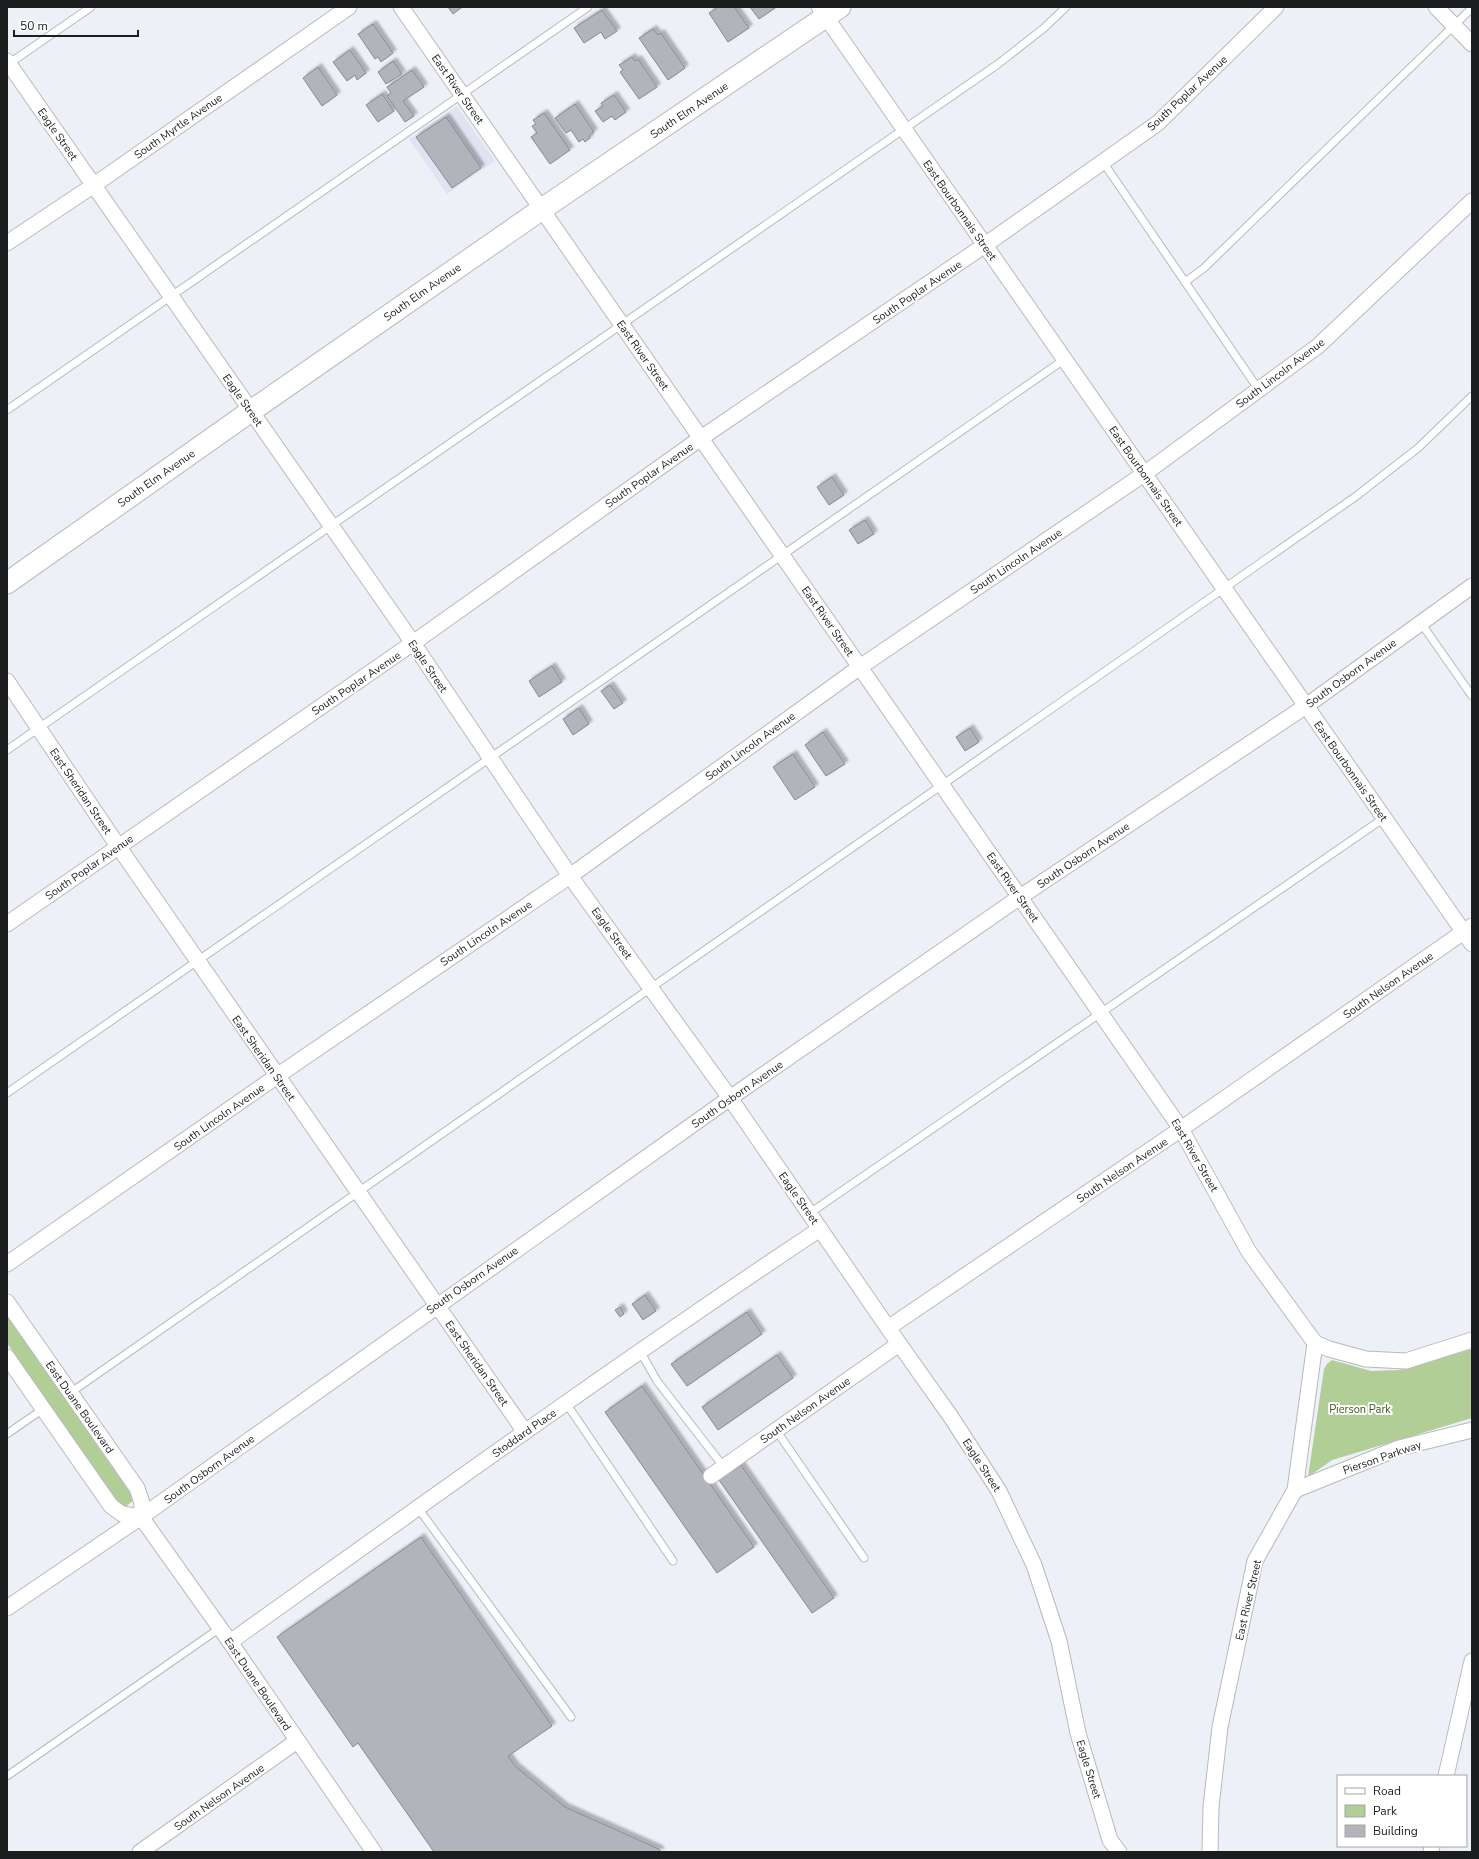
<svg xmlns="http://www.w3.org/2000/svg" width="1479" height="1859" viewBox="0 0 1479 1859" font-family="'Nunito Sans',sans-serif">
<style>
.built{fill:#e0e3f1}
.green{fill:#b0ce96}
.building{fill:#b3b4bb;stroke:#87898f;filter:url(#shadow)}
.lines{fill:none;stroke-linecap:round;stroke-linejoin:round}
.lane-casing{stroke:#b7b9c0;stroke-width:9}
.street-casing{stroke:#b7b9c0;stroke-width:17}
.secondary-casing{stroke:#b7b9c0;stroke-width:23}
.lane{stroke:#fff;stroke-width:7}
.street{stroke:#fff;stroke-width:15}
.secondary{stroke:#fff;stroke-width:21}
.labels{text-anchor:middle;stroke-width:4;stroke-linejoin:round;paint-order:stroke}
.street-label{font-size:11px;fill:#1c1d1f;stroke:#fff}
.park-label{font-size:11px;fill:#3a5718;stroke:#fff}
</style>
<defs>
<filter id="shadow"><feDropShadow dx="3.5" dy="-3.5" stdDeviation="1" flood-color="#0004"/></filter>
</defs>
<rect width="100%" height="100%" fill="#eef0f7"/>
<polygon class="built" points="457,106 495,161 447,194 409,139"/>
<g class="green">
<polygon points="7,1315 133,1497 134,1500 125,1507 119,1506 7,1343"/>
<polygon points="1472,1349 1472,1418 1332,1460 1308,1477 1324,1369 1327,1364 1332,1360 1371,1371 1399,1370"/>
</g>
<g class="building">
<polygon points="448,7 462,7 453,14"/>
<polygon points="718,7 734,7 749,28 728,42 709,13"/>
<polygon points="750,7 774,7 775,8 759,19"/>
<polygon points="602,10 617,31 605,39 601,32 584,43 574,28"/>
<polygon points="373,24 393,53 381,62 378,57 375,59 358,34"/>
<polygon points="653,29 658,35 661,33 685,68 668,80 639,38"/>
<polygon points="350,50 366,73 357,80 355,75 347,81 333,62"/>
<polygon points="632,57 635,61 638,59 657,87 639,99 620,72 623,70 619,65"/>
<polygon points="393,61 402,74 386,84 378,72"/>
<polygon points="318,67 337,95 322,106 303,78"/>
<polygon points="412,70 424,87 403,101 414,116 405,122 387,96 391,93 387,87"/>
<polygon points="382,94 394,111 378,122 366,105"/>
<polygon points="614,95 626,112 615,120 612,116 603,122 595,111 603,106 601,103"/>
<polygon points="575,104 594,132 589,136 590,138 585,142 583,139 579,142 571,130 566,133 555,118"/>
<polygon points="544,113 570,150 550,164 531,137 537,133 532,126 536,124 533,120"/>
<polygon points="446,117 481,168 452,188 416,137"/>
<polygon points="832,477 844,495 829,505 817,487"/>
<polygon points="865,520 874,534 858,544 849,530"/>
<polygon points="552,666 562,682 539,697 529,681"/>
<polygon points="610,685 623,703 614,709 601,691"/>
<polygon points="579,708 589,724 573,735 563,719"/>
<polygon points="970,728 979,742 965,751 956,737"/>
<polygon points="823,732 845,764 826,776 805,745"/>
<polygon points="793,754 815,787 795,800 773,767"/>
<polygon points="645,1295 656,1311 643,1320 632,1304"/>
<polygon points="620,1307 624,1314 620,1317 615,1310"/>
<polygon points="747,1312 762,1334 687,1386 671,1364"/>
<polygon points="777,1355 793,1378 718,1430 702,1407"/>
<polygon points="642,1386 754,1547 717,1573 605,1412"/>
<polygon points="741,1465 834,1598 812,1613 719,1480"/>
<polygon points="421,1537 552,1726 508,1756 515,1766 565,1807 659,1849 661,1852 434,1852 358,1743 353,1747 277,1637"/>
</g>
<g class="lines">
<defs>
<g id="lane">
<polyline points="7,65 91,7"/>
<polyline points="1103,162 1259,390"/>
<polyline points="1185,282 1204,268 1472,8"/>
<polyline points="7,410 588,7"/>
<polyline points="1421,623 1472,696"/>
<polyline points="7,750 998,64 1044,28 1066,7"/>
<polyline points="7,1093 1065,359"/>
<polyline points="810,1213 1384,818"/>
<polyline points="640,1351 657,1381 723,1466"/>
<polyline points="70,1393 1355,497 1418,448 1472,396"/>
<polyline points="566,1403 673,1561"/>
<polyline points="776,1430 864,1558"/>
<polyline points="7,1434 43,1409"/>
<polyline points="418,1508 571,1717"/>
<polyline points="7,1776 220,1628"/>
</g>
<g id="street">
<polyline points="401,7 1181,1129 1249,1252 1315,1343 1295,1490 1255,1561 1220,1727 1211,1807 1210,1852"/>
<polyline points="819,7 1472,944"/>
<polyline points="1436,7 1472,44"/>
<polyline points="7,61 413,643 570,876 730,1098 888,1328 951,1417 999,1491 1034,1565 1059,1641 1078,1733 1110,1840 1119,1852"/>
<polyline points="7,243 94,185 349,7"/>
<polyline points="7,681 118,846 525,1432"/>
<polyline points="7,924 413,643 701,438 985,245 1158,123 1276,7"/>
<polyline points="7,1264 277,1076 570,876 860,667 1144,474 1318,346 1472,201"/>
<polyline points="7,1302 137,1488 142,1503 141,1517 230,1642 374,1852"/>
<polyline points="888,1328 1181,1129 1472,926"/>
<polyline points="1315,1343 1329,1349 1366,1359 1406,1361 1472,1340"/>
<polyline points="7,1357 111,1506 122,1514 141,1517"/>
<polyline points="711,1476 899,1344"/>
<polyline points="1295,1490 1399,1448 1472,1430"/>
<polyline points="7,1608 141,1517 730,1098 1020,897 1306,706 1472,586"/>
<path d="M230,1642C426,1502 620,1362 820,1229"/>
<polyline points="1446,1776 1472,1661"/>
<polyline points="140,1852 297,1741"/>
<polyline points="1431,1852 1432,1846"/>
</g>
<polyline id="secondary" points="7,583 251,411 542,209 840,7"/>
</defs>
<use href="#lane" class="lane-casing"/>
<use href="#street" class="street-casing"/>
<use href="#secondary" class="secondary-casing"/>
<use href="#lane" class="lane"/>
<use href="#street" class="street"/>
<use href="#secondary" class="secondary"/>
</g>
<g class="labels">
<g class="street-label">
<text transform="translate(458 89) rotate(55)" y="4">East River Street</text>
<text transform="translate(1187 93) rotate(-43)" y="4">South Poplar Avenue</text>
<text transform="translate(689 110) rotate(-34)" y="4">South Elm Avenue</text>
<text transform="translate(178 126) rotate(-35)" y="4">South Myrtle Avenue</text>
<text transform="translate(58 134) rotate(55)" y="4">Eagle Street</text>
<text transform="translate(960 210) rotate(55)" y="4">East Bourbonnais Street</text>
<text transform="translate(422 292) rotate(-35)" y="4">South Elm Avenue</text>
<text transform="translate(917 292) rotate(-34)" y="4">South Poplar Avenue</text>
<text transform="translate(643 355) rotate(55)" y="4">East River Street</text>
<text transform="translate(1280 373) rotate(-37)" y="4">South Lincoln Avenue</text>
<text transform="translate(243 400) rotate(55)" y="4">Eagle Street</text>
<text transform="translate(649 475) rotate(-35)" y="4">South Poplar Avenue</text>
<text transform="translate(1146 476) rotate(55)" y="4">East Bourbonnais Street</text>
<text transform="translate(156 478) rotate(-35)" y="4">South Elm Avenue</text>
<text transform="translate(1016 561) rotate(-34)" y="4">South Lincoln Avenue</text>
<text transform="translate(828 621) rotate(55)" y="4">East River Street</text>
<text transform="translate(428 666) rotate(56)" y="4">Eagle Street</text>
<text transform="translate(1351 673) rotate(-36)" y="4">South Osborn Avenue</text>
<text transform="translate(356 683) rotate(-34)" y="4">South Poplar Avenue</text>
<text transform="translate(750 746) rotate(-36)" y="4">South Lincoln Avenue</text>
<text transform="translate(1351 771) rotate(55)" y="4">East Bourbonnais Street</text>
<text transform="translate(81 791) rotate(56)" y="4">East Sheridan Street</text>
<text transform="translate(1083 855) rotate(-34)" y="4">South Osborn Avenue</text>
<text transform="translate(89 867) rotate(-35)" y="4">South Poplar Avenue</text>
<text transform="translate(1013 887) rotate(55)" y="4">East River Street</text>
<text transform="translate(486 933) rotate(-34)" y="4">South Lincoln Avenue</text>
<text transform="translate(612 933) rotate(54)" y="4">Eagle Street</text>
<text transform="translate(1388 985) rotate(-35)" y="4">South Nelson Avenue</text>
<text transform="translate(264 1058) rotate(55)" y="4">East Sheridan Street</text>
<text transform="translate(737 1094) rotate(-35)" y="4">South Osborn Avenue</text>
<text transform="translate(219 1117) rotate(-35)" y="4">South Lincoln Avenue</text>
<text transform="translate(1195 1155) rotate(60)" y="4">East River Street</text>
<text transform="translate(1122 1170) rotate(-34)" y="4">South Nelson Avenue</text>
<text transform="translate(799 1198) rotate(55)" y="4">Eagle Street</text>
<text transform="translate(472 1280) rotate(-35)" y="4">South Osborn Avenue</text>
<text transform="translate(477 1363) rotate(55)" y="4">East Sheridan Street</text>
<text transform="translate(80 1407) rotate(55)" y="4">East Duane Boulevard</text>
<text transform="translate(805 1410) rotate(-35)" y="4">South Nelson Avenue</text>
<text transform="translate(524 1433) rotate(-35)" y="4">Stoddard Place</text>
<text transform="translate(1382 1457) rotate(-19)" y="4">Pierson Parkway</text>
<text transform="translate(982 1465) rotate(57)" y="4">Eagle Street</text>
<text transform="translate(209 1469) rotate(-36)" y="4">South Osborn Avenue</text>
<text transform="translate(1248 1600) rotate(-77)" y="4">East River Street</text>
<text transform="translate(258 1684) rotate(56)" y="4">East Duane Boulevard</text>
<text transform="translate(1089 1769) rotate(73)" y="4">Eagle Street</text>
<text transform="translate(219 1797) rotate(-35)" y="4">South Nelson Avenue</text>
</g>
<g class="park-label">
<text x="1360" y="1413">Pierson Park</text>
</g>
</g>
<rect width="1479" height="1859" fill="none" stroke="#1c1d1f" stroke-width="16"/>
<rect x="1337" y="1775" width="130" height="72" fill="#ffffff" stroke="#a4a5a5"/>
<rect x="1345" y="1788" width="20" height="6" fill="#ffffff" stroke="#a4a5a5"/>
<text x="1373" y="1795" font-size="12" fill="#1c1d1f">Road</text>
<rect x="1345" y="1805" width="20" height="12" fill="#b0ce96" stroke="#a4a5a5"/>
<text x="1373" y="1815" font-size="12" fill="#1c1d1f">Park</text>
<rect x="1345" y="1825" width="20" height="12" fill="#b3b4bb" stroke="#a4a5a5"/>
<text x="1373" y="1835" font-size="12" fill="#1c1d1f">Building</text>
<path d="M14 30v6h124v-6" fill="none" stroke="#1c1d1f" stroke-width="2"/>
<text x="20" y="30" font-size="12" fill="#1c1d1f" stroke="#ffffff" stroke-width="3" paint-order="stroke">50 m</text>
</svg>
